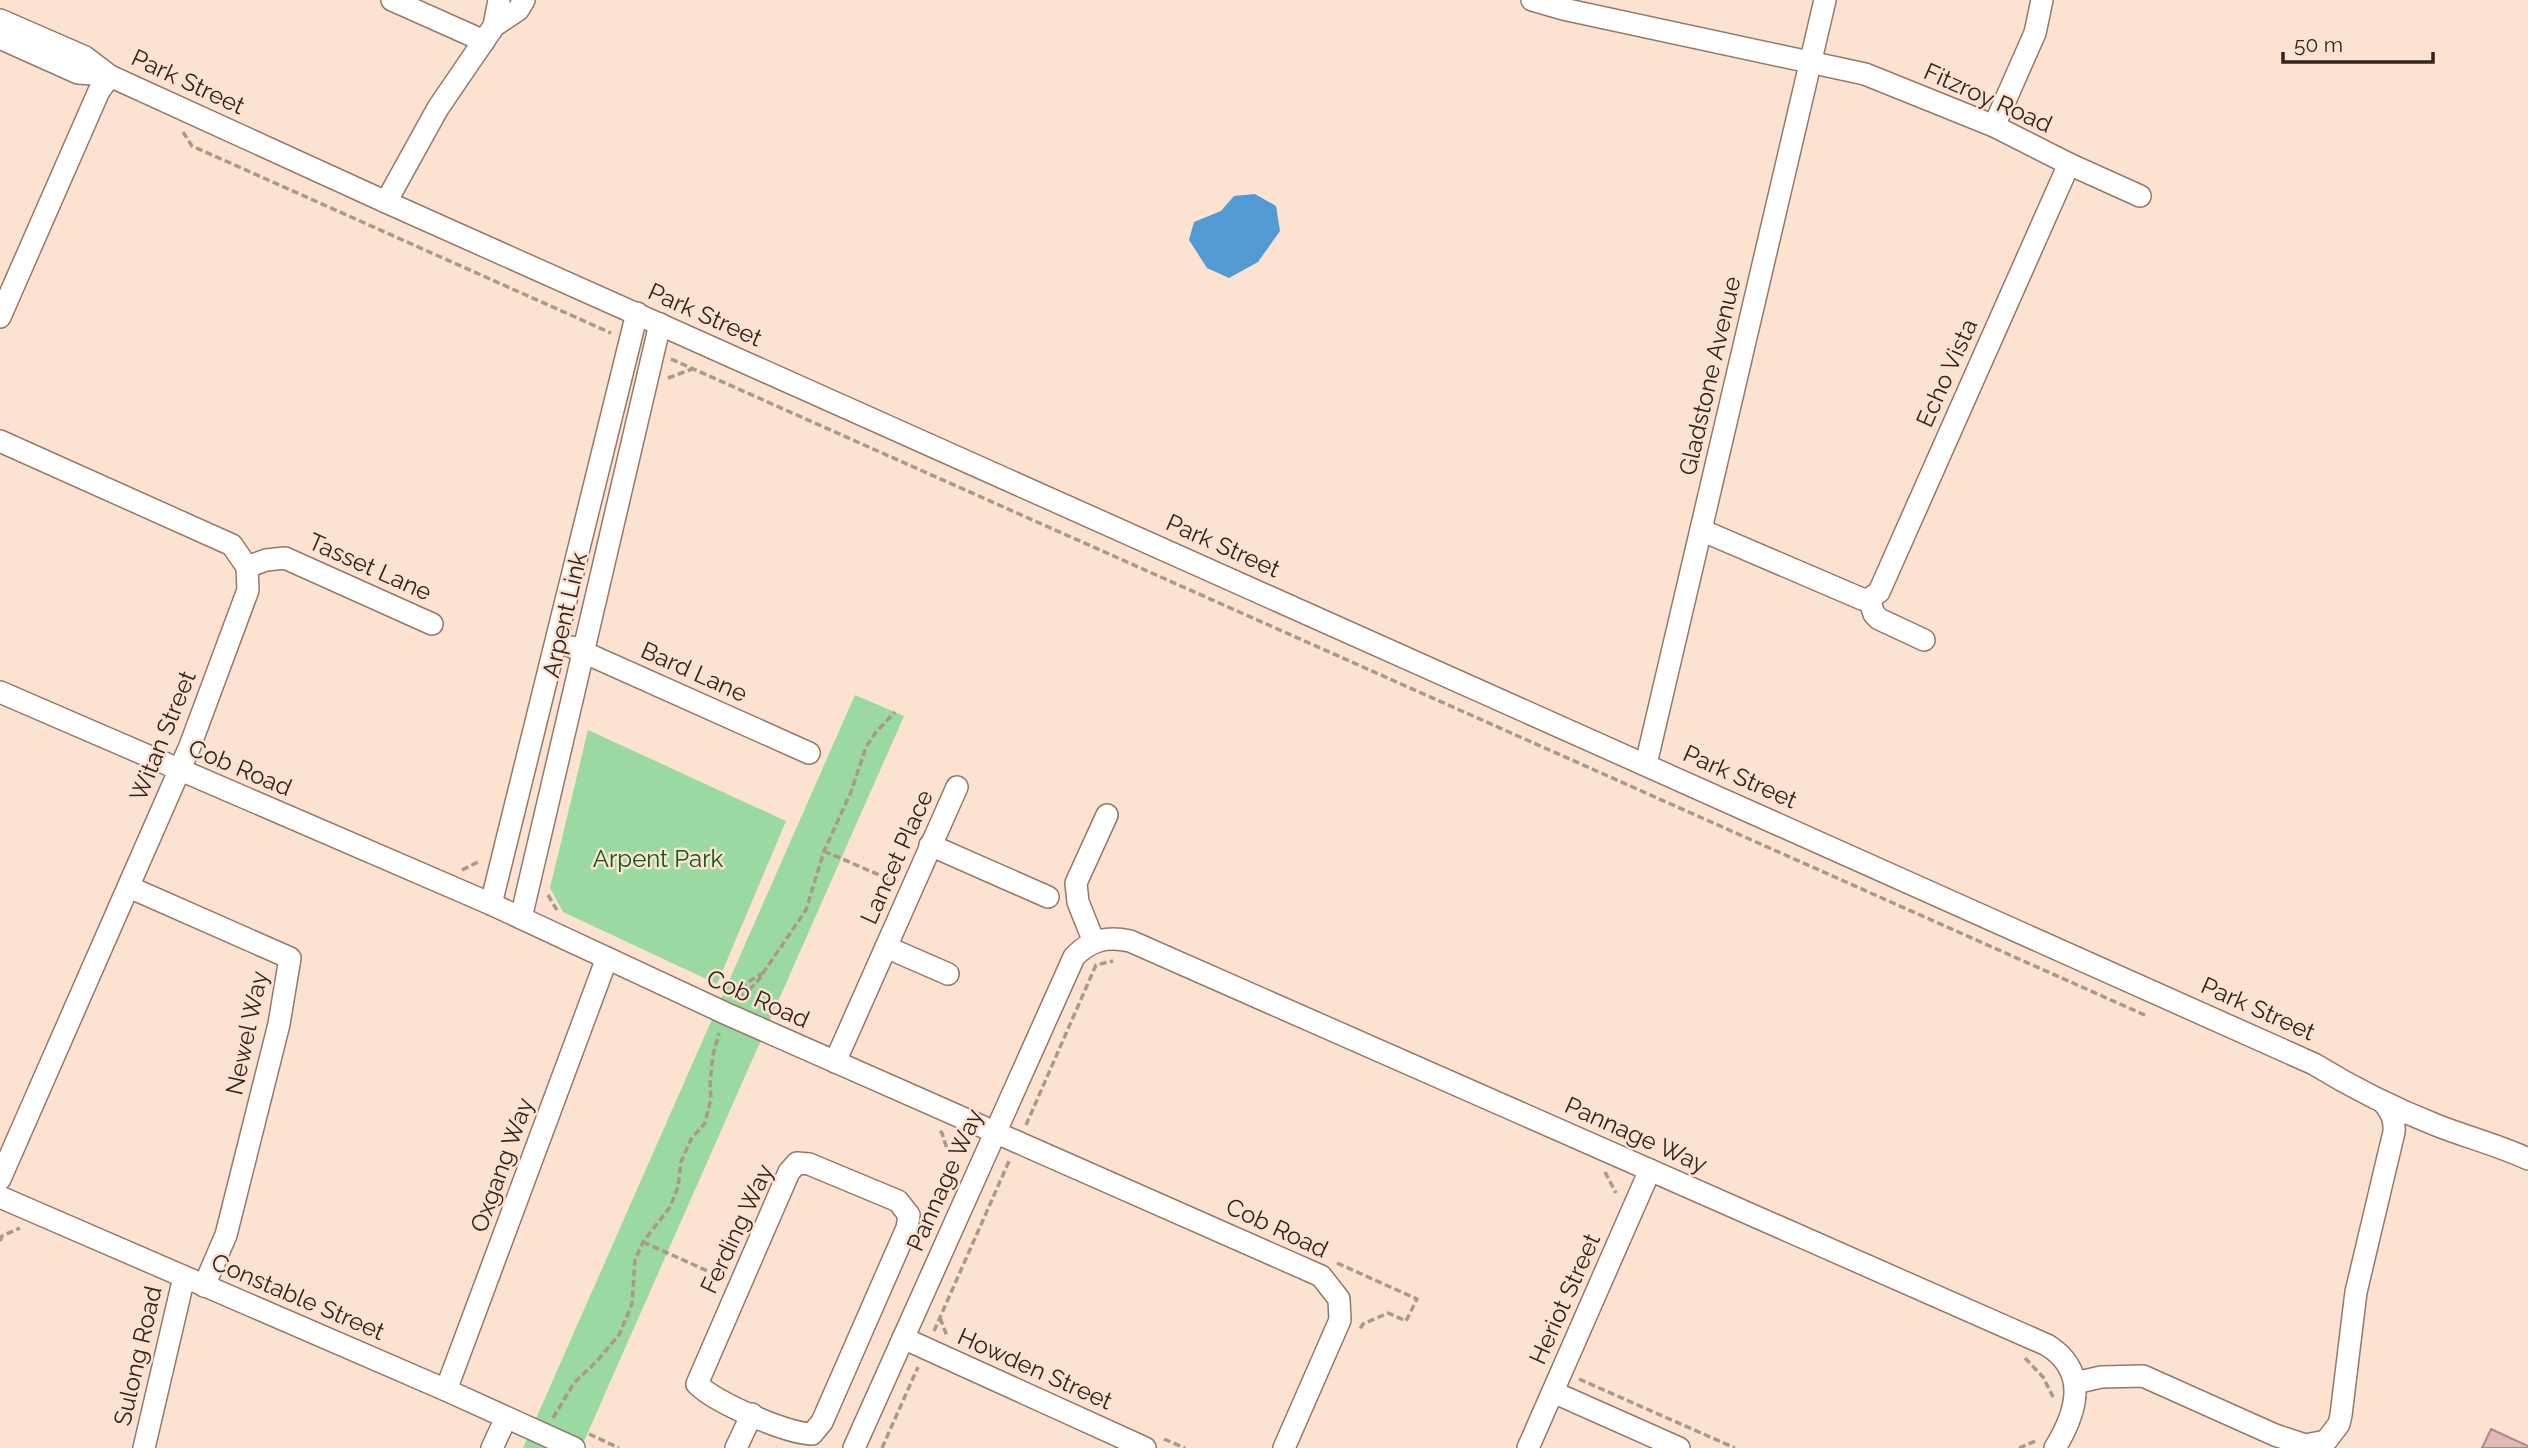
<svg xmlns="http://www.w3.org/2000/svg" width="2528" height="1448" viewBox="0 0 2528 1448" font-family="Raleway,sans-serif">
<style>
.green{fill:#9ad9a0}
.water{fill:#519ad3}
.building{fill:#dfb8b6;stroke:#ad8887;stroke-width:2}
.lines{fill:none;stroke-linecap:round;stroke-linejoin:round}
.minor-casing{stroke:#967866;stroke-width:24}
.path{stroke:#ac988a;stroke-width:3.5;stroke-dasharray:7 3.5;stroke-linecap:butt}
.minor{stroke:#fff;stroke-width:21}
.labels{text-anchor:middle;stroke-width:5;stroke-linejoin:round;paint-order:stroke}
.street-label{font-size:24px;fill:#30241c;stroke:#fce2d1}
.park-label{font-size:24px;fill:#09581f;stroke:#fce2d1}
</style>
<rect width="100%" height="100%" fill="#fce2d1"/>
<g class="green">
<polygon points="855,695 904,716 581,1448 523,1448"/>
<polygon points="588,730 786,821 717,984 563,912 550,888"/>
</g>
<polygon class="water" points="1255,194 1276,206 1280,231 1258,262 1229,278 1207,268 1189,240 1194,222 1221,211 1234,196"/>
<polygon class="building" points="2491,1429 2528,1446 2528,1448 2482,1448"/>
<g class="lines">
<defs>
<g id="minor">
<polyline points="392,0 484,41"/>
<polyline points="1532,0 1563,9 1865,74 1994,126 2069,164 2140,196"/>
<path d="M0,20L85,57L110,76L386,202L2314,1064C2353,1088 2393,1108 2436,1125C2466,1137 2498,1145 2528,1159"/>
<polyline points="494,26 518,10 524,0"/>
<polyline points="0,38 78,73 108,75"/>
<polyline points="1994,126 2035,33 2042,0"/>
<polyline points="386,202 438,108 494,26 499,0"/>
<polyline points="0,317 99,91 110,76"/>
<polyline points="0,441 232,545 247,567 248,590 190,746 0,1179"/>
<polyline points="1701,530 1862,599 1869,599 1879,592 2069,164"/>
<polyline points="247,567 266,560 285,558 432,624"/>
<polyline points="1869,599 1874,614 1879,619 1924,640"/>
<polyline points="572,647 809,753"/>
<polyline points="0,692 491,904 727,1014 1321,1276 1339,1299 1340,1320 1284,1448"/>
<polyline points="1646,764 1825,0"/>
<polyline points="930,845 1048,897"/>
<polyline points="129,887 290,958 279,1024 226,1235 204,1286"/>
<polyline points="491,904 637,313"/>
<polyline points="521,918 660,324"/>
<polyline points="1094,942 1078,902 1076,883 1107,815"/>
<polyline points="886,947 948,974"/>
<polyline points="835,1062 957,787"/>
<path d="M797,1163L809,1164L898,1201L909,1215L907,1228L822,1422L812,1434C786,1433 716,1403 697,1384L789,1172Z"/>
<polyline points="0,1197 446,1390 574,1448"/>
<polyline points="903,1338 1145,1448"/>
<path d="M2075,1383L2101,1377L2143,1376L2275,1435L2305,1445L2326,1441L2339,1424L2341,1415L2356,1292L2394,1132C2395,1119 2391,1112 2383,1102"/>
<polyline points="446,1390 607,958"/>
<polyline points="1553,1392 1679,1448"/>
<polyline points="144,1448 184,1277"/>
<polyline points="492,1448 506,1418"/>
<polyline points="736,1448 752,1414"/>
<path d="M854,1448L1074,957C1090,940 1107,936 1130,941L2047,1345C2089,1371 2077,1412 2055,1448"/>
<polyline points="1528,1448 1650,1170"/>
</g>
</defs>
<use href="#minor" class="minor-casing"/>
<g class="path">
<polyline points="183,132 192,146 611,333"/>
<polyline points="671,359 2147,1016"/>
<polyline points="668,378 692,369"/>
<polyline points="824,851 893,881"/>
<polyline points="462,870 480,861"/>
<polyline points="548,895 558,912"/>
<polyline points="735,997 745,984 764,972"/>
<polyline points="742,997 757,982 806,910 824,851 851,792 866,747 877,731 895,712"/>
<polyline points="1026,1125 1096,965 1113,961"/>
<polyline points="940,1131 942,1133 948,1152 967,1151"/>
<polyline points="1605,1172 1616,1193"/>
<polyline points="0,1241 2,1236 20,1228"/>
<polyline points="643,1242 721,1277"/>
<polyline points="1337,1263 1417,1299 1406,1321 1388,1313 1363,1324 1359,1331"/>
<polyline points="940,1318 947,1336"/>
<polyline points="934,1331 1010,1159"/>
<polyline points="2025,1358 2043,1377 2053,1397"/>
<polyline points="1579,1379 1735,1448"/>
<polyline points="553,1418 574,1383 597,1361 619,1335 632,1304 635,1260 643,1242 670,1207 678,1187 681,1162 691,1139 705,1123 711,1098 710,1082 713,1055 719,1033"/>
<polyline points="589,1434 619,1448"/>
<polyline points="1164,1439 1185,1448"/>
<polyline points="882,1448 918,1367"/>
<polyline points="2019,1448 2038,1440"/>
</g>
<use href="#minor" class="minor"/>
</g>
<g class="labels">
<g class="street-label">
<text transform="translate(188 82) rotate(25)" y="8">Park Street</text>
<text transform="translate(1988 98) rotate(24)" y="8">Fitzroy Road</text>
<text transform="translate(705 315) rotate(24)" y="8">Park Street</text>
<text transform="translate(1947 373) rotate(-66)" y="8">Echo Vista</text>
<text transform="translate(1710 376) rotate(-77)" y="8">Gladstone Avenue</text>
<text transform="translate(1223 546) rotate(24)" y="8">Park Street</text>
<text transform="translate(370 567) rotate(24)" y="8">Tasset Lane</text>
<text transform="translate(565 615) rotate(-77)" y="8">Arpent Link</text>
<text transform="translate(694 672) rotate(24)" y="8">Bard Lane</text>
<text transform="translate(163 736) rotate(-68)" y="8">Witan Street</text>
<text transform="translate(240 768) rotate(23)" y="8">Cob Road</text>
<text transform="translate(1740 777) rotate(24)" y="8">Park Street</text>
<text transform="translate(897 857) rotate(-66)" y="8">Lancet Place</text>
<text transform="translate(758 999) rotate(24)" y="8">Cob Road</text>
<text transform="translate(2258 1009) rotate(24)" y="8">Park Street</text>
<text transform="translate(247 1033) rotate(-78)" y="8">Newel Way</text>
<text transform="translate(1636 1135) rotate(24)" y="8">Pannage Way</text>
<text transform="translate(502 1165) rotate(-70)" y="8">Oxgang Way</text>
<text transform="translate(945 1180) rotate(-66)" y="8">Pannage Way</text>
<text transform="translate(1277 1228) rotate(25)" y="8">Cob Road</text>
<text transform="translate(737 1229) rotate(-65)" y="8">Ferding Way</text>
<text transform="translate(298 1297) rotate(23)" y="8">Constable Street</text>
<text transform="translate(1565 1299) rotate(-66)" y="8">Heriot Street</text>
<text transform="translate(138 1356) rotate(-77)" y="8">Sulong Road</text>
<text transform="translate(1035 1369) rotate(24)" y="8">Howden Street</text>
</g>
<g class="park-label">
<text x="658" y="867">Arpent Park</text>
</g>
</g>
<path d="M2283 52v10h150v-10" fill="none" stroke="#30241c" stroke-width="3.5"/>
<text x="2294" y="52" font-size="21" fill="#30241c" stroke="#fce2d1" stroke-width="5" paint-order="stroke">50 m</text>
</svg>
